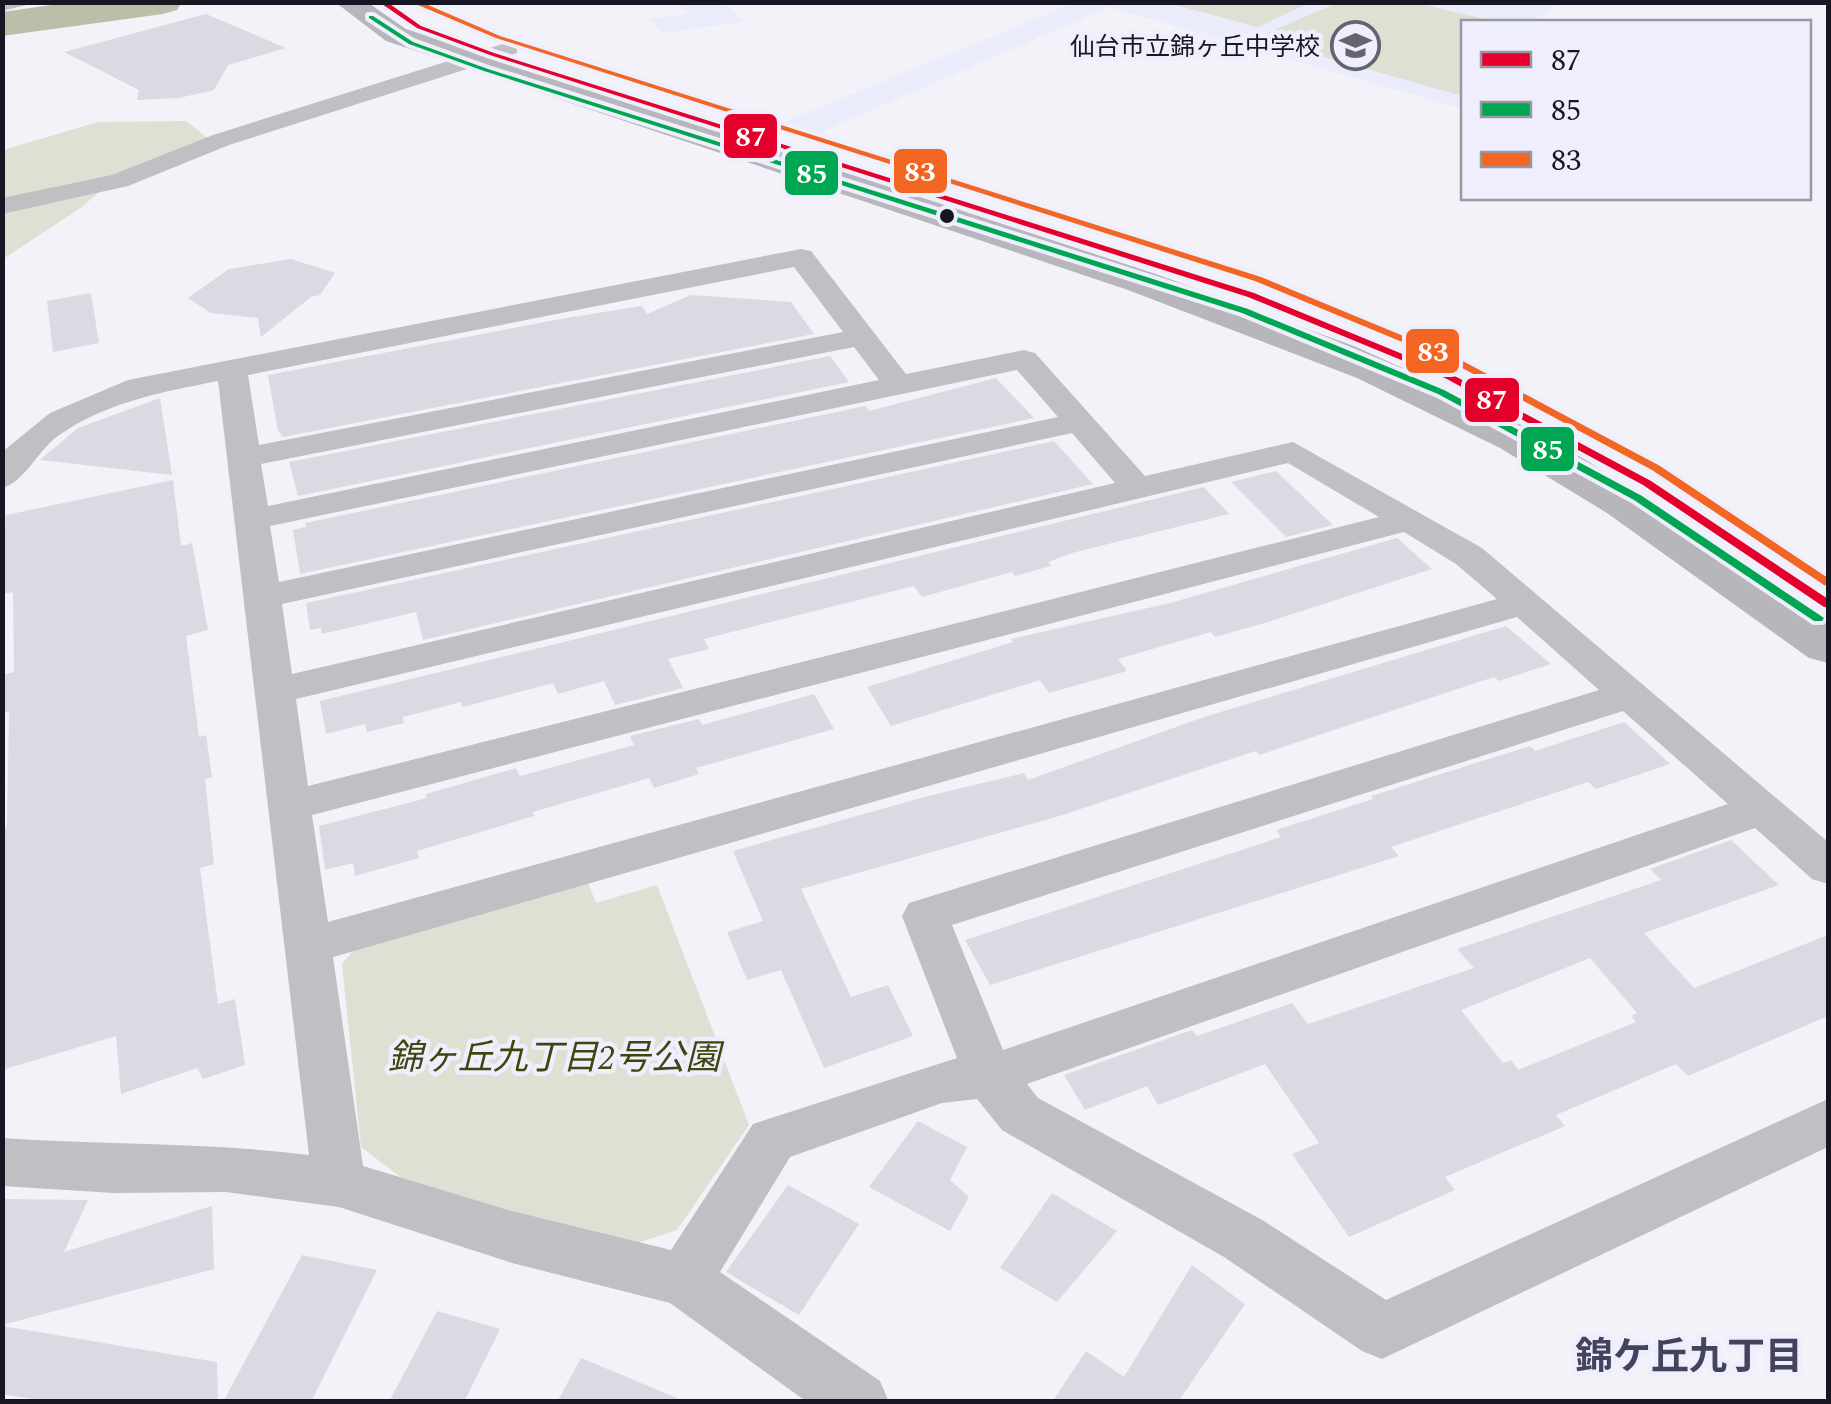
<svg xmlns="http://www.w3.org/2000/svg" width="1831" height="1404" viewBox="0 0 1831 1404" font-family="Spectral,'Noto Sans JP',serif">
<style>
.built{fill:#eaebfb}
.green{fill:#dee0d4}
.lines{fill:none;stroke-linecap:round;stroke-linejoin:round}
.river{fill:#bbbfaa;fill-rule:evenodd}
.building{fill:#dadae3;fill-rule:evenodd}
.minor{fill:#bfbfc4;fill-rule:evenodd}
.secondary{fill:#b6b6bb;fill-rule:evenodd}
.bus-1-casing{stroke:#eeeefc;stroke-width:8}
.bus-2-casing{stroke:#eeeefc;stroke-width:8}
.bus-3-casing{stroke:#eeeefc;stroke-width:8}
.bus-1{fill:#e4002b;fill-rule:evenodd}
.bus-2{fill:#00a651;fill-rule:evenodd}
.bus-3{fill:#f26522;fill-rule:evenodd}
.bus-dot{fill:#171723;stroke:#eeeefc;stroke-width:4}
.labels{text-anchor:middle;stroke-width:9;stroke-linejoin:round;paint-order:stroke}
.far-poi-label{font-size:25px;fill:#171723;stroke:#eeeefc;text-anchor:end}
.near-park-label{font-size:35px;font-style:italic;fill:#3f450d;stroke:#eeeefc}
.near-neighbourhood-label{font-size:38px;font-weight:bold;fill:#44435e;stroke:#eeeefc}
.line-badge{stroke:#eeeefc;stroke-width:4}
.badge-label{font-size:28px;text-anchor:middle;font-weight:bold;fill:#fff}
</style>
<rect width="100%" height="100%" fill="#f2f2f8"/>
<g class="built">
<polygon points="724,2 743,22 663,33 650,19 687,14 678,3"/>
<polygon points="1074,3 1564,3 1533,19 1543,22 1464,22 1463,109 1109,7 814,135 779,124"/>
</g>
<g class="green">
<polygon points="1168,3 1310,3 1257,27"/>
<polygon points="1337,3 1417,3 1498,22 1464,22 1463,96 1256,38"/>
<polygon points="186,121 209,139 121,172 82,207 3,259 3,150 98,122"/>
<polygon points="586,878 596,903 657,885 749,1125 677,1230 628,1246 402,1178 361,1147 342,964 362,940"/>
</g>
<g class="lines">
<polygon class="river" points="73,2 182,2 177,10 163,14 2,36 2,12"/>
</g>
<g class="building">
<polygon points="206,14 286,48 228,65 214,90 179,98 137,100 139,90 64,52"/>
<polygon points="291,259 335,273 320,295 311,297 261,337 258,318 211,313 188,298 229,269"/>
<polygon points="91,293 99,343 53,352 47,301"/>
<polygon points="691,295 791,302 814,334 283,437 278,431 268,375 566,318 642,306 647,314"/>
<polygon points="830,356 849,382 298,496 289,462"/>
<polygon points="996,378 1034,418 300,574 293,530 306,527 305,523 865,406 869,411"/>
<polygon points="160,398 172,475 40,460 78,428"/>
<polygon points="1054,441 1093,484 423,640 416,612 322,634 321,628 310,630 306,603"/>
<polygon points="1276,471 1333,525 1286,537 1231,482"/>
<polygon points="173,480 181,546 192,543 208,630 186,636 199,737 206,735 212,777 205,779 214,864 200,868 218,1004 235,999 245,1065 203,1079 197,1068 121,1094 116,1036 2,1070 2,828 7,827 9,712 2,713 2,675 14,672 13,592 2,594 2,561 6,515"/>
<polygon points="1204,487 1229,514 1072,553 1048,562 1051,566 1015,576 1012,572 922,597 914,586 704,639 709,649 668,659 683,688 615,705 604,681 558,694 553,683 463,707 461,702 403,717 404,723 367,732 365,724 326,734 320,701"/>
<polygon points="1397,538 1432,569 1268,622 1215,637 1211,632 1118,659 1127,671 1049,693 1040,680 891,726 867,687 1013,642 1011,639 1170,603"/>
<polygon points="1506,626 1551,664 1499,681 1494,677 1259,755 1256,751 1056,817 801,889 851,997 888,985 913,1036 824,1068 781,970 747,980 727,932 763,921 733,851 924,797 1024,773 1028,780 1204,717"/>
<polygon points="814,694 834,729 696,768 699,774 654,788 649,778 533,812 534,816 417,851 419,858 355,876 353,863 325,870 319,826 427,798 426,794 516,768 520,776 634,745 630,736 699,719 702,725"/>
<polygon points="1624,722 1670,764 1596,789 1588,782 1391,847 1399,856 990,985 965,940 1281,837 1276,830 1373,799 1371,796 1530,746 1535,751"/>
<path d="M1731,840L1779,885L1644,933L1694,988L1828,935V1016L1688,1076L1676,1064L1556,1115L1565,1126L1445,1177L1455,1190L1349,1237L1292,1154L1319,1143L1265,1064L1158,1105L1147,1086L1085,1110L1064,1075L1192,1030L1197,1036L1292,1003L1308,1024L1474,968L1457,949L1661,880L1650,869ZM1590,958L1637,1013L1631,1016L1636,1022L1518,1070L1511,1060L1503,1063L1461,1010Z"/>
<polygon points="918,1121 967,1147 950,1180 969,1197 950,1231 869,1187"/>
<polygon points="788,1185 859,1224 799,1315 726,1272"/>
<polygon points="1052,1193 1117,1231 1057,1302 1000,1268"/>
<polygon points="2,1199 88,1200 64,1252 212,1206 214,1269 2,1325"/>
<polygon points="302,1255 377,1270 311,1402 223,1402"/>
<polygon points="1192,1265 1245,1304 1178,1402 1052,1402 1086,1351 1124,1377"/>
<polygon points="437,1311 500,1329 464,1402 389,1402"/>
<polygon points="2,1326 217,1362 218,1402 51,1402 2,1394"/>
<polygon points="581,1358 684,1401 684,1402 557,1402"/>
</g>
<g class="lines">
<g class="minor">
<polygon points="2,2 39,2 2,11"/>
<polygon points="509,42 517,43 517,53 229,145 128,186 2,214 2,198 112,175 213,135"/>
<path d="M801,249L811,251L906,374L1024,350L1035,353L1145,476L1293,442L1482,548L1828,842V884L1812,879L1755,828L1027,1084L1038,1098L1264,1221L1386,1300L1828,1099V1147L1382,1359L1362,1351L1224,1257L1002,1130L977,1099L942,1103L790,1157L720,1272L880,1381L889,1402H807L670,1303L512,1263L339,1207L226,1192L114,1193L2,1186V1138C105,1145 207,1142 309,1155L218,381C162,392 106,402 58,436C38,450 24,483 2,488V452L50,413L128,380ZM794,267L843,332L259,445L248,375ZM854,347L879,380L268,506L261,464ZM1017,370L1058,417L279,582L270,526ZM1072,433L1115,483L292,674L282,604ZM1288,463L1379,517L308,786L296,699ZM1404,532L1456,564L1497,599L328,922L312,815ZM1517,617L1599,690L909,903L902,916L957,1058L753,1124L671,1250L512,1211L363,1166L333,957ZM1623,711L1728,804L1003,1050L952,925Z"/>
</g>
<polygon class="secondary" points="335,2 367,2 406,29 1156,274 1354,346 1476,401 1586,460 1797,597 1828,621 1828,663 1809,658 1607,513 1500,448 1357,378 1128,290 386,41"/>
<defs>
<polygon id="bus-1" points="379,2 387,2 421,26 494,53 1254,293 1451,374 1651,481 1828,599 1828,607 1824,607 1643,485 1445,378 1248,297 490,55 417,28"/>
<polygon id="bus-2" points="369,16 373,16 413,42 488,69 1248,309 1444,390 1642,496 1824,618 1822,621 1814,621 1634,500 1438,394 1242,313 484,71 409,44 369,18"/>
<polygon id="bus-3" points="411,2 421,2 500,36 1261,277 1459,359 1660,466 1828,578 1828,586 1824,585 1652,470 1453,363 1255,281 496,38"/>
</defs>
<use href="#bus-1" class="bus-1-casing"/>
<use href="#bus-2" class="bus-2-casing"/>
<use href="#bus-3" class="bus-3-casing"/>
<use href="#bus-1" class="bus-1"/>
<use href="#bus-2" class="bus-2"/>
<use href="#bus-3" class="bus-3"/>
</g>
<defs>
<symbol id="school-ring" viewBox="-11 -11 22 22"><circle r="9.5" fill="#eeeefc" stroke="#64646e" stroke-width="1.5"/><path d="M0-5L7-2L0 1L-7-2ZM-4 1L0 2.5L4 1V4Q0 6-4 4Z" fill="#64646e"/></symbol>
</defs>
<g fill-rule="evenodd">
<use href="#school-ring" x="1328" y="18" width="55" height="55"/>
</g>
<circle class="bus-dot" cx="947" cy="216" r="9"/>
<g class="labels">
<g class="far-poi-label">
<text x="1320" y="55">仙台市立錦ヶ丘中学校</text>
</g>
<g class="near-park-label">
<text x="554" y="1069">錦ヶ丘九丁目2号公園</text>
</g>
<g class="near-neighbourhood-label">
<text x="1689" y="1369">錦ケ丘九丁目</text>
</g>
</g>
<g class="line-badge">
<rect x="722" y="112" width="57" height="48" rx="10" fill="#e4002b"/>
<rect x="892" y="147" width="57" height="48" rx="10" fill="#f26522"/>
<rect x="783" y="149" width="57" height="48" rx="10" fill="#00a651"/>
<rect x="1404" y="327" width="57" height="48" rx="10" fill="#f26522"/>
<rect x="1463" y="376" width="58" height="48" rx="10" fill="#e4002b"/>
<rect x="1519" y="425" width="57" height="48" rx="10" fill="#00a651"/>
</g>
<g class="badge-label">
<text x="751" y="146">87</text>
<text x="920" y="181">83</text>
<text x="812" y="183">85</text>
<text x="1433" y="361">83</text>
<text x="1492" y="409">87</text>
<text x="1548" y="459">85</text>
</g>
<rect width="1831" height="1404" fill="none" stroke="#171723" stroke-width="10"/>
<rect x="1461" y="20" width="350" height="180" fill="#eeeefc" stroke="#9898a5" stroke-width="2.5"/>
<rect x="1481" y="52" width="50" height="15" fill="#e4002b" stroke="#9898a5" stroke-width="2.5"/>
<text x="1551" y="70" font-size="30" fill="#171723">87</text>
<rect x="1481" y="102" width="50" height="15" fill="#00a651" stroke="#9898a5" stroke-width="2.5"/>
<text x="1551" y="120" font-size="30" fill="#171723">85</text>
<rect x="1481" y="152" width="50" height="15" fill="#f26522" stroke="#9898a5" stroke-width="2.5"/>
<text x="1551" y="170" font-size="30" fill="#171723">83</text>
</svg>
